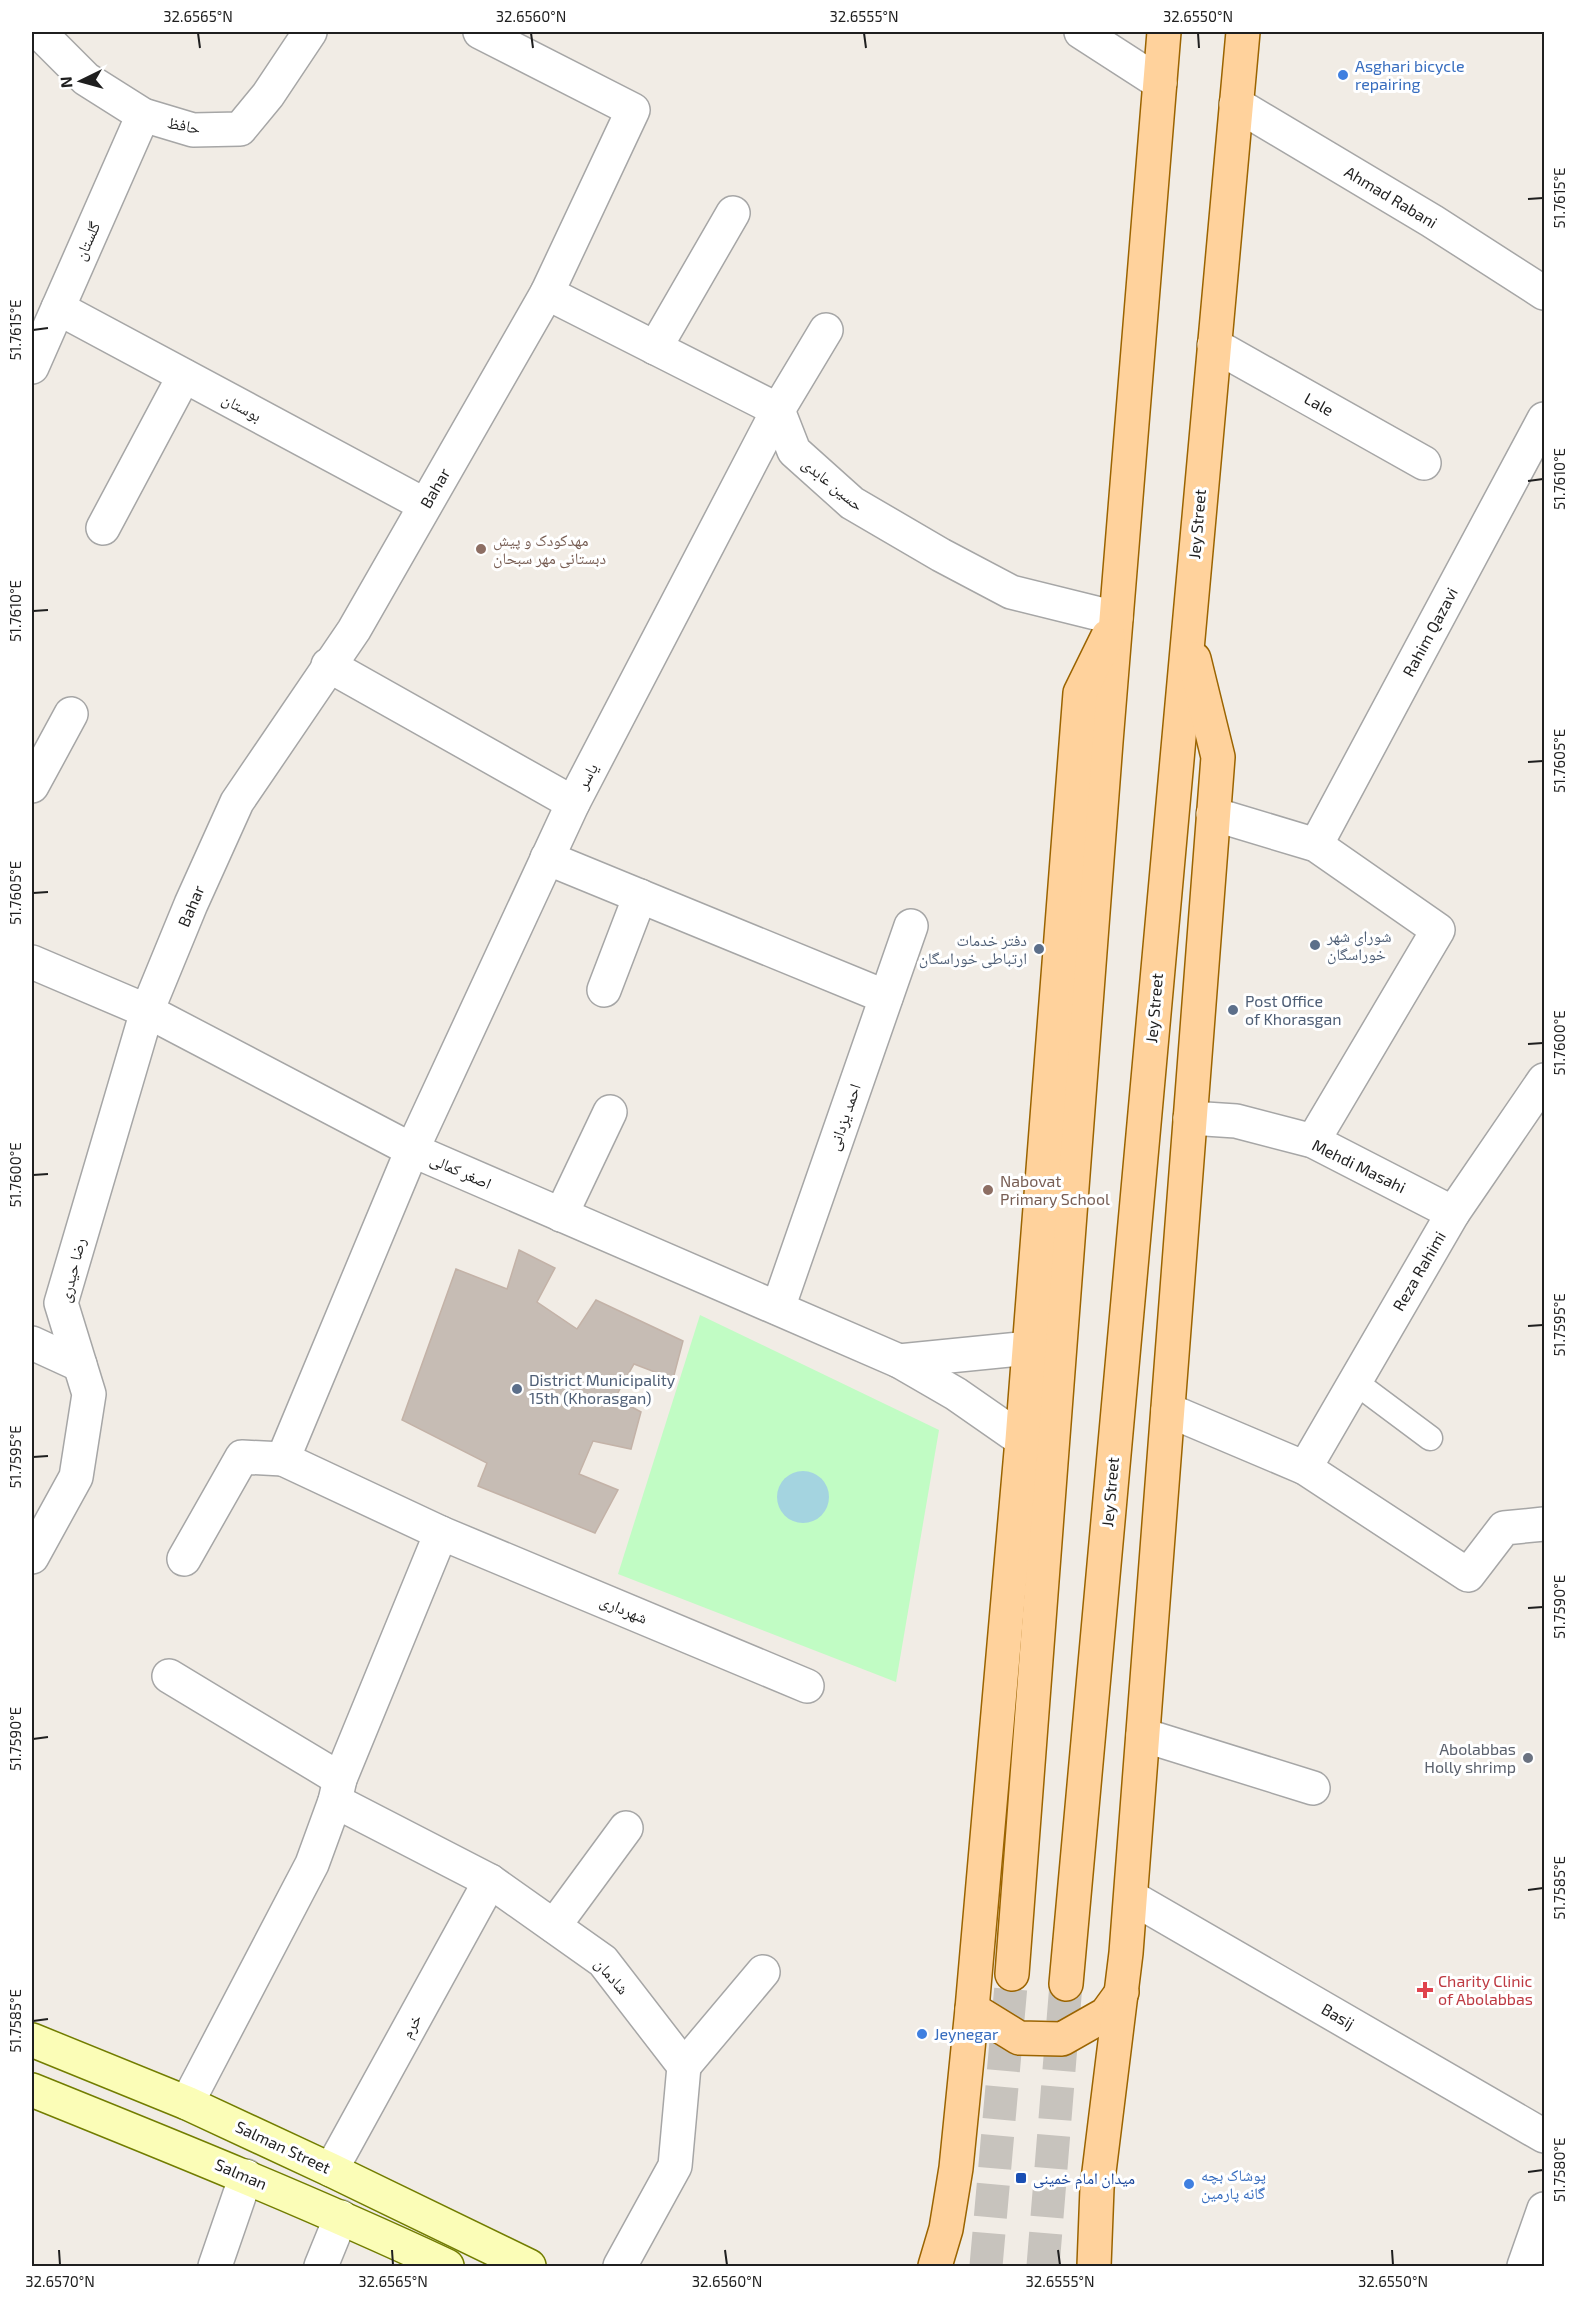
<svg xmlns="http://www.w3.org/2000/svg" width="1576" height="2298" viewBox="0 0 1576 2298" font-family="'Exo 2','Noto Naskh Arabic',sans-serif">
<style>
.park{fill:#c1fcc4}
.water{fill:#a4d4e0}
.building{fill:#c6bcb4;stroke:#c3b2a7;stroke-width:1.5}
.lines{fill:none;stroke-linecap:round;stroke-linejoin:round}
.primary-tunnel{stroke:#c7c3bd;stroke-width:33;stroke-dasharray:33 16;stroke-linecap:butt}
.service-casing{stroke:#a6a6a6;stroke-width:27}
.minor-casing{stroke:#a6a6a6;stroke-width:36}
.tertiary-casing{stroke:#a6a6a6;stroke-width:36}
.secondary-casing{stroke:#727d00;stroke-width:36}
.primary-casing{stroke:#9b6400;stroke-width:36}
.service{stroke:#fff;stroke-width:24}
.minor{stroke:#fff;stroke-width:33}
.tertiary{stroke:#fff;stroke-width:33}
.secondary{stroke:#fbfdb7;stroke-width:33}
.primary{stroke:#ffd29c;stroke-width:33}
.ticks{fill:none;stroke:#1f1f1f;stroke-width:2}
.shop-dot{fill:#3f7fe0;stroke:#fff;stroke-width:2}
.education-dot{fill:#8d6e63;stroke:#fff;stroke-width:2}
.service-dot{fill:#5c6f8a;stroke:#fff;stroke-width:2}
.worship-dot{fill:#6b7280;stroke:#fff;stroke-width:2}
.health-dot{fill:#e0444e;stroke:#fff;stroke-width:2}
.transit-dot{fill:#1a4fb4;stroke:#fff;stroke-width:2}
.labels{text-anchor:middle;stroke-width:6;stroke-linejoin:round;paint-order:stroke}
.shop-label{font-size:16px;fill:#366cbe;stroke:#fff;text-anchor:start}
.street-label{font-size:16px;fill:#1f1f1f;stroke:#fff}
.education-label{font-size:16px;fill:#785e54;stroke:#fff;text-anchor:start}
.service-label{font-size:16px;fill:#4e5e75;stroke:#fff;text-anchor:start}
.worship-label{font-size:16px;fill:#5b616d;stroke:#fff;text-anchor:end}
.health-label{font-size:16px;fill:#be3a42;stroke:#fff;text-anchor:start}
.transit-label{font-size:16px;fill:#164399;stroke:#fff;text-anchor:start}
.neatline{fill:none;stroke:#1f1f1f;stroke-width:2}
.ticks-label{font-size:15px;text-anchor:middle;fill:#1f1f1f}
</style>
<rect width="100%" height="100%" fill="#f1ece5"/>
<polygon class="park" points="700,1315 939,1430 896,1682 618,1574"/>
<circle class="water" cx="803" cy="1497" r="26"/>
<polygon class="building" points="519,1250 555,1268 537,1302 577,1329 596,1300 683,1341 673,1379 634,1364 615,1398 641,1412 631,1449 593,1441 579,1474 618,1490 595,1533 478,1486 487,1463 402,1420 456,1269 507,1289"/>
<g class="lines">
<g class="primary-tunnel">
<polyline points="986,2266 1012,1974"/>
<polyline points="1043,2266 1066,1984"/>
</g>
<defs>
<polyline id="service" points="1355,1382 1430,1438"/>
<g id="minor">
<polyline points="39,32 86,79 143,115 193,130 240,129 268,95 310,32"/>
<polyline points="1081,32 1160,83"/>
<polyline points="1236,104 1432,221 1544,293"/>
<polyline points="547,293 778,410 794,451 852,503 941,555 1011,592 1116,618"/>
<polyline points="58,308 425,505"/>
<polyline points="1214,345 1424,463"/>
<polyline points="655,348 733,213"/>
<polyline points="32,367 143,115"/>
<polyline points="103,528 184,376"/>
<polyline points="328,665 573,803"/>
<polyline points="32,786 71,714"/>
<polyline points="1213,814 1316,845 1438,930 1313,1141"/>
<polyline points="1316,845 1544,419"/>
<polyline points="547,858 886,997"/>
<polyline points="604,990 640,896"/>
<polyline points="1190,1118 1236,1121 1313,1141 1453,1213"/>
<polyline points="561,1215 610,1112"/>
<polyline points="778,1308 911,926"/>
<polyline points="32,1343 80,1365"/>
<polyline points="1168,1410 1305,1468 1468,1575 1504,1528 1544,1524"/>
<polyline points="1305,1468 1453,1213 1544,1080"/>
<polyline points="441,1533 807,1686"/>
<polyline points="32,1557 76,1477 89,1394 61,1303 147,1011 191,904 237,802 354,630 547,293 633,110 480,32"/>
<polyline points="184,1559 242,1457 283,1459"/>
<polyline points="169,1676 340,1779"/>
<polyline points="1143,1735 1313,1788"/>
<polyline points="335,1801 490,1881 603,1961 684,2066 675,2166 620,2266"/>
<polyline points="1131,1897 1544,2136"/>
<polyline points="554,1926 626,1828"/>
<polyline points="684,2066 763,1972"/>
<polyline points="187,2103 312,1864 335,1801 340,1779 441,1533 283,1459 412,1150 573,803 778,410 826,330"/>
<polyline points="331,2170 490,1881"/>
<polyline points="215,2266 246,2176"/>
<polyline points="321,2266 341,2217"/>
<polyline points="1524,2266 1544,2209"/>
</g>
<g id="tertiary">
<polyline points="32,962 147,1011 412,1150 899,1361 956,1394 1022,1440"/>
<polyline points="899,1361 1029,1348"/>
</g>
<g id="secondary">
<polyline points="32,2040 187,2103 331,2170 529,2266"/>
<path d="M32,2090C171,2146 310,2202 447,2266"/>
</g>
<g id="primary">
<polyline points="1012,1974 1106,742 1164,32"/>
<polyline points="1066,1984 1243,32"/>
<polyline points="972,2009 1019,2038 1062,2039 1106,2014 1122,1992"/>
<polyline points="935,2266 946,2229 956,2168 972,2009 1022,1440 1080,693 1108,636"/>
<polyline points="1094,2266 1097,2188 1126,1953 1218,757 1194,659"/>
</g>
</defs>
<use href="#service" class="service-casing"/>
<use href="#minor" class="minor-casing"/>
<use href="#tertiary" class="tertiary-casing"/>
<use href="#secondary" class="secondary-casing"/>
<use href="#primary" class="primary-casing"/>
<use href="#service" class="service"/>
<use href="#minor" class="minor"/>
<use href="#tertiary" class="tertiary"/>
<use href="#secondary" class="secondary"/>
<use href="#primary" class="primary"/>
</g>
<path class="ticks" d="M198,33L200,48M531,33L533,48M864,33L866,48M1198,33L1199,48M1528,199L1543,198M33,330L48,328M1528,481L1543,479M33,611L48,610M1528,762L1543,761M33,893L48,892M1528,1044L1543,1043M33,1175L48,1174M1528,1326L1543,1325M33,1457L48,1456M1528,1608L1543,1607M33,1739L48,1737M1528,1890L1543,1888M33,2021L48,2019M1528,2172L1543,2170M59,2250L60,2265M392,2250L393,2265M725,2250L727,2265M1058,2250L1060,2265M1392,2250L1393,2265"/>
<g class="shop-dot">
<circle cx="1343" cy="75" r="6"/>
<circle cx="922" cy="2034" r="6"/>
<circle cx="1189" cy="2184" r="6"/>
</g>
<g class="education-dot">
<circle cx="481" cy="549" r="6"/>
<circle cx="988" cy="1190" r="6"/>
</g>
<g class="service-dot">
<circle cx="1315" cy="945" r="6"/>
<circle cx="1039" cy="949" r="6"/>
<circle cx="1233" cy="1010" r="6"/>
<circle cx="517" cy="1389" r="6"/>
</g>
<circle class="worship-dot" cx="1528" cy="1758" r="6"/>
<path class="health-dot" d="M1422 1981h6v6h6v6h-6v6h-6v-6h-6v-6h6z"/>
<rect class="transit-dot" x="1015" y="2172" width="12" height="12" rx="3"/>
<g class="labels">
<g class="shop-label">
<text x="1355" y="72">Asghari bicycle<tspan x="1355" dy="18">repairing</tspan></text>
<text x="934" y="2040">Jeynegar</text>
<text x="1201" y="2181">پوشاک بچه<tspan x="1201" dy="18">گانه پارمین</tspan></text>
</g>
<g class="street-label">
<text transform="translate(184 125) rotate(11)" y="6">حافظ</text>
<text transform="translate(1391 197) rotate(31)" y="6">Ahmad Rabani</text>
<text transform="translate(87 241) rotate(-66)" y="6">گلستان</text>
<text transform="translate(1319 404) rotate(29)" y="6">Lale</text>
<text transform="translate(242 407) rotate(28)" y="6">بوستان</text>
<text transform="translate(833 484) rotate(39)" y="6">حسین عابدی</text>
<text transform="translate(435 488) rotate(-60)" y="6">Bahar</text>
<text transform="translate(1197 524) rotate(-85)" y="6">Jey Street</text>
<text transform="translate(1430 632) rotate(-62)" y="6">Rahim Qazavi</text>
<text transform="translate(587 776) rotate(-62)" y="6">یاسر</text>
<text transform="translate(191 906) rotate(-67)" y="6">Bahar</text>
<text transform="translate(1154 1008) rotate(-85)" y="6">Jey Street</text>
<text transform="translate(844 1117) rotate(-71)" y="6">احمد یزدانی</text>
<text transform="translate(1359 1166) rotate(26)" y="6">Mehdi Masahi</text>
<text transform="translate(461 1171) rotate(24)" y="6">اصغر کمالی</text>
<text transform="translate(72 1270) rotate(-76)" y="6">رضا حیدری</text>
<text transform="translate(1419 1271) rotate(-60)" y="6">Reza Rahimi</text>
<text transform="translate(1110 1492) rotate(-85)" y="6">Jey Street</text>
<text transform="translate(624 1609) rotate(23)" y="6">شهرداری</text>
<text transform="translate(612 1976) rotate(49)" y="6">شادمان</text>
<text transform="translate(1338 2016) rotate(30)" y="6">Basij</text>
<text transform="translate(411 2026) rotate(-61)" y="6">خرم</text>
<text transform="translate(283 2147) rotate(25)" y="6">Salman Street</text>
<text transform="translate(241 2174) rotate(23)" y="6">Salman</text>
</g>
<g class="education-label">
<text x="493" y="546">مهدکودک و پیش<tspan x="493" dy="18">دبستانی مهر سبحان</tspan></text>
<text x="1000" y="1187">Nabovat<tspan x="1000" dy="18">Primary School</tspan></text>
</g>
<g class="service-label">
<text x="1327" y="942">شورای شهر<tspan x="1327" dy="18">خوراسگان</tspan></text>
<text x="1027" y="946" text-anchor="end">دفتر خدمات<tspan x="1027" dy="18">ارتباطی خوراسگان</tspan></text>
<text x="1245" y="1007">Post Office<tspan x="1245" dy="18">of Khorasgan</tspan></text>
<text x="529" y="1386">District Municipality<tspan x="529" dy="18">15th (Khorasgan)</tspan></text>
</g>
<g class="worship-label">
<text x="1516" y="1755">Abolabbas<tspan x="1516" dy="18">Holly shrimp</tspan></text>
</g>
<g class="health-label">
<text x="1438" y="1987">Charity Clinic<tspan x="1438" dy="18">of Abolabbas</tspan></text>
</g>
<g class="transit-label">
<text x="1033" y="2184">میدان امام خمینی</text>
</g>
</g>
<rect width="1576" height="2298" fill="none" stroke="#ffffff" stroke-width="66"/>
<g transform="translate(81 81) rotate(265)" stroke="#ffffff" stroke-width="4.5" paint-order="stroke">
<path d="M0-4.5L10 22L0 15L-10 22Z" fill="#1f1f1f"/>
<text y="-9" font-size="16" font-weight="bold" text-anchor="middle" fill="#1f1f1f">N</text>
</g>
<rect x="33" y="33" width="1510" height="2232" class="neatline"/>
<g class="ticks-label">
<text x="198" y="22">32.6565°N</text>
<text x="531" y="22">32.6560°N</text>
<text x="864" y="22">32.6555°N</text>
<text x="1198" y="22">32.6550°N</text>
<text transform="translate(1560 198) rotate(-90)" y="5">51.7615°E</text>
<text transform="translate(16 330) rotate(-90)" y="5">51.7615°E</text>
<text transform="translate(1560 479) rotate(-90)" y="5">51.7610°E</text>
<text transform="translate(16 611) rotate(-90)" y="5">51.7610°E</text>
<text transform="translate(1560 761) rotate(-90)" y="5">51.7605°E</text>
<text transform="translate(16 893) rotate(-90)" y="5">51.7605°E</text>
<text transform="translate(1560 1043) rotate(-90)" y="5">51.7600°E</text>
<text transform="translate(16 1175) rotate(-90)" y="5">51.7600°E</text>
<text transform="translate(1560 1325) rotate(-90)" y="5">51.7595°E</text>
<text transform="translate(16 1457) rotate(-90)" y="5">51.7595°E</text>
<text transform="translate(1560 1607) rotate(-90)" y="5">51.7590°E</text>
<text transform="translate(16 1739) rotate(-90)" y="5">51.7590°E</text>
<text transform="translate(1560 1888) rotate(-90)" y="5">51.7585°E</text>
<text transform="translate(16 2021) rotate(-90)" y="5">51.7585°E</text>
<text transform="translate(1560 2170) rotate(-90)" y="5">51.7580°E</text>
<text x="60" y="2287">32.6570°N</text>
<text x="393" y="2287">32.6565°N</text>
<text x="727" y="2287">32.6560°N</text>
<text x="1060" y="2287">32.6555°N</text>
<text x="1393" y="2287">32.6550°N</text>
</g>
</svg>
